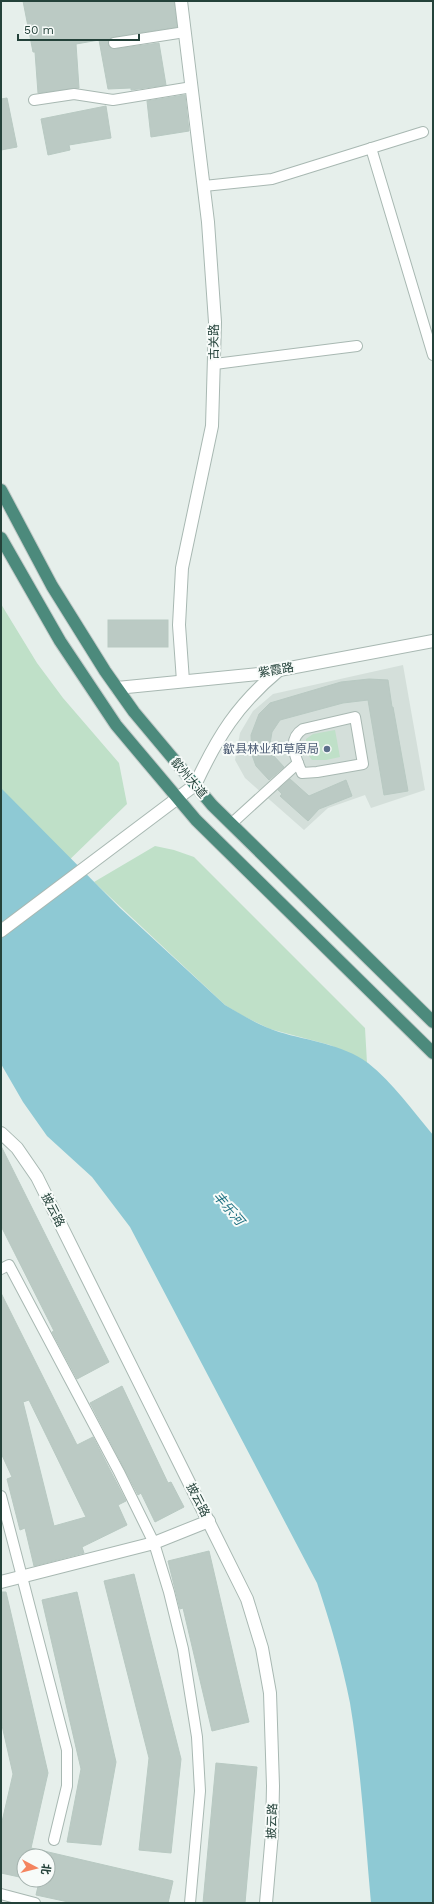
<svg xmlns="http://www.w3.org/2000/svg" width="434" height="1904" viewBox="0 0 434 1904" font-family="'Work Sans','Noto Sans SC',sans-serif">
<style>
.built{fill:#d4dfda}
.green{fill:#bfe0c8}
.water{fill:#8ec9d4}
.building{fill:#bbcac4;stroke:#b8c9c2;fill-rule:evenodd}
.lines{fill:none;stroke-linecap:round;stroke-linejoin:round}
.service-casing{stroke:#a8b8b2;stroke-width:12}
.minor-casing{stroke:#a8b8b2;stroke-width:14}
.tertiary-casing{stroke:#a8b8b2;stroke-width:14}
.trunk-casing{stroke:#c2cac8;stroke-width:14}
.service{stroke:#fff;stroke-width:10}
.minor{stroke:#fff;stroke-width:12}
.tertiary{stroke:#fff;stroke-width:12}
.trunk{stroke:#4c8a7c;stroke-width:12}
.service-dot{fill:#5c6f8a;stroke:#f7fbf9;stroke-width:1.5}
.labels{text-anchor:middle;stroke-width:4;stroke-linejoin:round;paint-order:stroke}
.street-label{font-size:12px;fill:#24423a;stroke:#f7fbf9}
.service-label{font-size:12px;fill:#4e5e75;stroke:#f7fbf9;text-anchor:end}
.water-label{font-size:13px;font-style:italic;fill:#1c6f80;stroke:#f7fbf9}
</style>
<rect width="100%" height="100%" fill="#e6efeb"/>
<polygon class="built" points="403,665 425,790 371,808 365,795 328,808 304,830 245,778 235,760 240,733 253,711 273,694"/>
<g class="green">
<polygon points="1,604 37,663 63,698 119,763 127,804 62,867 1,789"/>
<polygon points="335,730 340,757 326,760 312,760 306,752 306,739 313,734"/>
<polygon points="155,846 174,850 194,857 365,1028 367,1063 330,1045 270,1029 243,1016 225,1005 94,882"/>
</g>
<path class="water" d="M1,788L120,908L225,1005C242,1015 260,1026 279,1032C309,1041 342,1044 368,1063C393,1083 413,1111 433,1135V1903H371C365,1836 361,1769 350,1703C342,1662 330,1622 317,1583L130,1227L92,1177L47,1136L23,1102L1,1064Z"/>
<g class="building">
<polygon points="23,1 174,1 177,27 113,37 110,38 108,44 109,47 115,49 159,43 166,85 131,90 131,88 108,89 99,40 76,44 79,88 38,93 35,52 33,52"/>
<polygon points="185,95 189,131 151,137 147,101"/>
<polygon points="7,98 17,147 1,150 1,99"/>
<polygon points="106,106 111,138 69,145 70,150 48,155 41,119"/>
<rect x="108" y="620" width="60" height="27"/>
<polygon points="369,679 388,680 392,707 393,707 408,791 384,795 368,700 343,703 280,720 272,732 270,744 273,755 284,767 269,780 256,766 252,755 251,735 259,714 270,703 341,682"/>
<polygon points="290,779 309,796 346,780 352,796 319,809 308,821 280,796 282,794 278,790"/>
<polygon points="1,1146 109,1362 77,1379 52,1332 54,1331 1,1226"/>
<path d="M1,1293L77,1445L93,1437L126,1501L118,1505L127,1525L82,1547L84,1553L34,1566L25,1528L20,1530L7,1479L12,1477L1,1453ZM29,1400L86,1517L54,1526L23,1402Z"/>
<polygon points="122,1386 168,1483 171,1482 184,1507 155,1522 141,1493 138,1495 90,1403"/>
<polygon points="209,1551 249,1722 212,1731 183,1608 180,1609 168,1561"/>
<polygon points="134,1574 181,1759 171,1853 139,1850 149,1758 104,1581"/>
<polygon points="1,1592 6,1592 48,1773 31,1848 173,1881 168,1903 73,1903 36,1895 39,1882 32,1880 48,1880 48,1856 24,1856 24,1878 1,1873 1,1826 13,1774 1,1721"/>
<polygon points="77,1592 116,1762 101,1845 67,1842 81,1769 42,1600"/>
<polygon points="216,1763 257,1767 245,1903 203,1903"/>
</g>
<g class="lines">
<defs>
<g id="service">
<polyline points="114,43 185,32"/>
<polyline points="34,100 74,94 113,100 192,87"/>
<polyline points="371,148 433,355"/>
<polyline points="204,186 272,179 423,132"/>
<polyline points="215,364 357,346"/>
<path d="M355,717L363,764L317,772L302,773C296,758 286,740 303,729Z"/>
<polyline points="231,824 298,763"/>
<polyline points="1,1269 9,1265 119,1472 154,1543 169,1592 183,1649 197,1737 200,1791 190,1903"/>
<polyline points="1,1496 67,1750 67,1786 54,1840"/>
<polyline points="1,1894 35,1903"/>
</g>
<g id="minor">
<polyline points="181,1 208,222 215,322 212,426 182,568 179,625 183,681"/>
<polyline points="1,1582 154,1543 209,1521"/>
</g>
<g id="tertiary">
<polyline points="117,688 258,674 433,641"/>
<path d="M1,931L195,785C218,736 237,705 279,670"/>
<polyline points="1,1133 17,1148 37,1177 247,1599 262,1648 270,1693 273,1786 272,1833 266,1903"/>
</g>
<g id="trunk">
<polyline points="1,490 52,586 105,671 134,712 212,805 433,1022"/>
<polyline points="1,538 60,641 116,725 196,820 433,1053"/>
</g>
</defs>
<use href="#service" class="service-casing"/>
<use href="#minor" class="minor-casing"/>
<use href="#tertiary" class="tertiary-casing"/>
<use href="#trunk" class="trunk-casing"/>
<use href="#service" class="service"/>
<use href="#minor" class="minor"/>
<use href="#tertiary" class="tertiary"/>
<use href="#trunk" class="trunk"/>
</g>
<circle class="service-dot" cx="327" cy="749" r="4"/>
<g class="labels">
<g class="street-label">
<text transform="translate(214 342) rotate(-90)" y="4">古关路</text>
<text transform="translate(276 670) rotate(-10)" y="4">紫霞路</text>
<text transform="translate(189 778) rotate(50)" y="4">歙州大道</text>
<text transform="translate(53 1210) rotate(63)" y="4">披云路</text>
<text transform="translate(198 1500) rotate(63)" y="4">披云路</text>
<text transform="translate(272 1821) rotate(-88)" y="4">披云路</text>
</g>
<g class="service-label">
<text x="319" y="753">歙县林业和草原局</text>
</g>
<g class="water-label">
<text transform="translate(229 1208) rotate(49)" y="5">丰乐河</text>
</g>
</g>
<rect width="434" height="1904" fill="none" stroke="#24423a" stroke-width="4"/>
<g transform="translate(36 1868) rotate(97)"><circle r="19" fill="#f7fbf9" stroke="#a3b1ad"/>
<path d="M0-3L7 15L0 10L-7 15Z" fill="#f4845f"/>
<text y="-6" font-size="11" font-weight="bold" text-anchor="middle" fill="#24423a">北</text>
</g>
<path d="M18 34v6h121v-6" fill="none" stroke="#24423a" stroke-width="2"/>
<text x="24" y="34" font-size="12" fill="#24423a" stroke="#f7fbf9" stroke-width="3" paint-order="stroke">50 m</text>
</svg>
